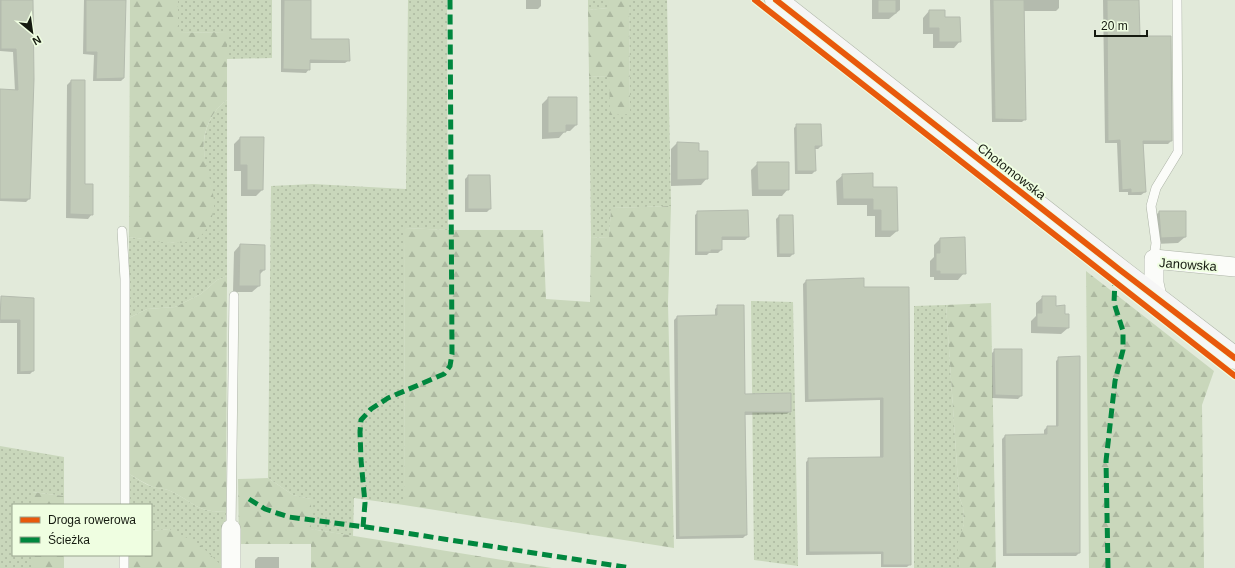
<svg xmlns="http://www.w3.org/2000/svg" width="1235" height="568" viewBox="0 0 1235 568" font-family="Arial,sans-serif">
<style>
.grass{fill:url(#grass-dots)}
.forest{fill:url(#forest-firs)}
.shadow{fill:#0003}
.building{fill:#c2cbb9;stroke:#b4bbae}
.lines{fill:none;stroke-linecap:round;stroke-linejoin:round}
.lane-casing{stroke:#adb4a7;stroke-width:10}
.street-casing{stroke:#adb4a7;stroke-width:20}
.secondary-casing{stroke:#adb4a7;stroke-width:23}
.lane{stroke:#fbfcf9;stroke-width:9}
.street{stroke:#fbfcf9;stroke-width:19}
.secondary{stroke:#f6f6f6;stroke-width:22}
.quiet{stroke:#00873e;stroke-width:5;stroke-dasharray:10 5;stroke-linecap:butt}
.cycleway-casing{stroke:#effee1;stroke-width:8}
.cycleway{stroke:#e8590c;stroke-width:6}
.labels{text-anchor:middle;stroke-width:4;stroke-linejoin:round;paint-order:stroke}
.street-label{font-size:13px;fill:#151a10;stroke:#effee1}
</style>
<defs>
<pattern id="grass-dots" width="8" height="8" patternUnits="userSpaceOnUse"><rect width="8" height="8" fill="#c9d7bb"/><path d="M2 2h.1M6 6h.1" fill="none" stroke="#acb8a0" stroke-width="1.8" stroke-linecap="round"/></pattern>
<pattern id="forest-firs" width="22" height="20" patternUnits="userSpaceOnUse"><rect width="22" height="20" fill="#c9d7bb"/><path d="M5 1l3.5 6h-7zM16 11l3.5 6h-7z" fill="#acb8a0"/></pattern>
</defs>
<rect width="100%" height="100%" fill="#e2eada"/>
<g class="grass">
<polygon points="178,0 272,0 272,58 227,59 227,32 178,33"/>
<polygon points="408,0 447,0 448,230 405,228 404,505 354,498 353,536 311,529 311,499 293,495 268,478 271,186 313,184 406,189"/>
<polygon points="588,0 608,0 608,8 588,10"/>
<polygon points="629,0 667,0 671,206 611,208 609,237 591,238 589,76 610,77 630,114"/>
<path d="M227,100V276L217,280L201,294L175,307L147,309L129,318V237L174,243L211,189C209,176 204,162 204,149C203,131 212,110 227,100Z"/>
<polygon points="751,301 793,302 798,566 754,560"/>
<polygon points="946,305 959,496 963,507 964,524 958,545 960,568 914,568 914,306"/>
<polygon points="0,446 64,457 64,496 33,492 32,505 13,505 13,555 33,555 33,568 0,568"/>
<path d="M128,473C136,478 144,484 153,487C158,489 163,488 168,490C192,500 197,514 226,511L225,568L169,529L151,531V505H129Z"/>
</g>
<g class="forest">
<path d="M130,0H178V33L227,32V100C212,110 202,132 204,150C205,167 215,190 214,207C212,223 204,240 186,242C169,245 147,239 129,237Z"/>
<polygon points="608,0 629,0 630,114 610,115 609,77 589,76 588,10 608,8"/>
<polygon points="671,206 668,304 674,548 404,505 405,228 448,230 543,230 546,299 590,302 591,238 609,237 611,208"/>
<polygon points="1086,271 1214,371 1202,405 1204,568 1089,568"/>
<path d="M227,276L226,511C197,514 192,500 168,490C163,488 158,489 153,487C144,483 136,478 128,473L129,318L147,309L175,307L201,294L217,280Z"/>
<polygon points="991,303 996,568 960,568 957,545 964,524 963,507 959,496 946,305"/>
<polygon points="268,478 293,495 311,499 311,529 552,568 311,568 311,544 239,544 238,479"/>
<polygon points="32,492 64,496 64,505 32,505"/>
<polygon points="169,529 199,544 224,568 129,568 129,555 151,555 151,531"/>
<rect x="33" y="555" width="31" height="13"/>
</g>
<g class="shadow">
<polygon points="0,0 33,0 33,79 29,199 26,202 0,201 0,91 15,91 13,52 0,51"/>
<polygon points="84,0 124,0 124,78 121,81 93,81 94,55 83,54"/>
<polygon points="281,0 310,0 310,40 349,60 345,63 309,63 309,69 306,73 281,72"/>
<polygon points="526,0 541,0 541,6 538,9 526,9"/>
<polygon points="872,0 900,0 900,10 889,19 872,19"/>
<polygon points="990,0 1059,0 1059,8 1056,11 1023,11 1025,119 1022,122 992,122"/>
<polygon points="1103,0 1138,0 1139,37 1171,141 1168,144 1143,144 1145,192 1141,195 1128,195 1128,192 1119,192 1117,143 1105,143"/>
<polygon points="929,11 944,18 960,41 954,48 933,48 933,34 923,34 923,18"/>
<polygon points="71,81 84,185 92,214 88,219 66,218 67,85"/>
<polygon points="548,98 576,125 570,131 565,131 559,138 542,139 542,104"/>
<polygon points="797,125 821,146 818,149 814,149 815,171 812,174 795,174 794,128"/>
<polygon points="240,138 262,138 262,190 256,196 241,196 241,171 234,171 234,144"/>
<polygon points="677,143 707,178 701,185 671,186 671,149"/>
<polygon points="758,163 788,189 782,196 752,196 751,170"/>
<polygon points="843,175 872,188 897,231 890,237 875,237 875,216 867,216 867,205 837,205 836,181"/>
<polygon points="468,176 490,209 487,212 465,212 465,179"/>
<polygon points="698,212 748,237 745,240 721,240 721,250 718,253 709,253 707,255 695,255 695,215"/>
<polygon points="1159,212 1185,237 1178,243 1155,244 1153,218"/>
<polygon points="779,216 793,254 790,257 777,257 776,219"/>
<polygon points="940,239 964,273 958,280 934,280 934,277 930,277 930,261 934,257 934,245"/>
<polygon points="240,245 264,246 264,270 259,275 259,286 252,292 233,292 234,252"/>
<polygon points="806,281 863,288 908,288 910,564 907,567 881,567 881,554 806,555 806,462 809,459 880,458 880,400 805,402 803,284"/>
<polygon points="1,297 33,299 33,371 30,374 17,374 17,323 0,323"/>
<polygon points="1043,297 1064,315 1068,328 1061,334 1031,333 1031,321 1036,316 1036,303"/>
<polygon points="718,306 744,395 790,411 787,414 745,415 746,535 743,538 676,539 674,320 677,317 715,316 715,309"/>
<polygon points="995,350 1021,396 1018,399 992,398 992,353"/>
<polygon points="1059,358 1079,553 1076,556 1003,556 1002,439 1005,436 1044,436 1044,430 1047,427 1056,427 1056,361"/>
<polygon points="258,557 279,557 279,568 255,568 255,560"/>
</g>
<g class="building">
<polygon points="1,0 33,0 34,79 30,199 0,199 0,89 18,90 16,49 1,49"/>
<polygon points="86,0 126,0 124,78 96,79 97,52 86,52"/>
<polygon points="284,0 311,0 311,39 349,39 350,61 310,60 310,70 283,69"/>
<rect x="878" y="0" width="18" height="13"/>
<polygon points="993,0 1024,0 1026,120 995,119"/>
<polygon points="1107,0 1139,0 1140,36 1171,36 1172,141 1143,141 1146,192 1131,193 1131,189 1122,190 1120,140 1108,141"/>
<polygon points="929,10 945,10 945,17 960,17 961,42 939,42 939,28 929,28"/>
<polygon points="71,80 85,80 85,184 93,184 93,215 70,214"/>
<polygon points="548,97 577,97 577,125 566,125 566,132 548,133"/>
<polygon points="796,124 821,124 822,146 815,146 816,171 797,171"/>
<polygon points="240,137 264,137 263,190 247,190 247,165 240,165"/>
<polygon points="677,142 699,143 699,151 708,151 708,179 677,180"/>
<polygon points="757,162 789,162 789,190 758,190"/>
<polygon points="873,173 873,187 897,187 898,231 881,231 881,210 873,210 873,199 843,199 842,174"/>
<polygon points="468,175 490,175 491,209 468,209"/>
<polygon points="748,210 749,237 722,237 722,250 711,250 711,252 697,252 697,211"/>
<polygon points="1159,211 1186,211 1186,237 1161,238"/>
<polygon points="779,215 793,215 794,254 779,254"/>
<polygon points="965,237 966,274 940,274 940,271 936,271 936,253 940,253 940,238"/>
<polygon points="240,244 265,245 265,270 260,270 260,286 239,286"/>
<polygon points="864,278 864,287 909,287 911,565 883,565 883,552 809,552 808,458 883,457 883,398 808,400 806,280"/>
<polygon points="1,296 34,298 34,371 20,372 20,320 0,320"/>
<polygon points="1042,296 1056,296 1056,306 1065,305 1065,314 1069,314 1069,328 1037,327 1037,313 1042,313"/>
<polygon points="717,305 744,305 745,394 791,393 791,412 745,412 747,535 679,537 677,316 717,315"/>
<polygon points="994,349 1022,349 1022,396 995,395"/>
<polygon points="1080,356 1080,553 1006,554 1005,435 1047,434 1047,426 1058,426 1058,357"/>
</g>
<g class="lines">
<defs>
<g id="lane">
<polyline points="122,231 125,279 125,505"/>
<polyline points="1154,259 1156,243 1151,206 1156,188 1178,152 1177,0"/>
<polyline points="231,529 234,296"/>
<polyline points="124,568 124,555"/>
</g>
<g id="street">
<polyline points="1157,297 1154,283 1154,259 1235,267"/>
<polyline points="231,529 231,568"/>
</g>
<polyline id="secondary" points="776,0 1120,270 1235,358"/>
</defs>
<use href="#lane" class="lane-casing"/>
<use href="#street" class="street-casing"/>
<use href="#secondary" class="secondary-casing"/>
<use href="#lane" class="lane"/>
<use href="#street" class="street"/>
<use href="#secondary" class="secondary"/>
<g class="quiet">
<polyline points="249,499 265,509 289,517 373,528 631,568"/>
<polyline points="363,527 365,503 361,460 360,432 361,420 371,409 388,398 444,374 450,366 452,354 450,0"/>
<polyline points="1108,568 1106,461 1115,381 1123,350 1123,331 1114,303 1115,281"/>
</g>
<defs>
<g id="cycleway">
<polyline points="755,0 1235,376"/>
<polyline points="776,0 1120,270 1235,358"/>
</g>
</defs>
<use href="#cycleway" class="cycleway-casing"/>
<use href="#cycleway" class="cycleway"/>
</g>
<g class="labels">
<g class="street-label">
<text transform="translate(1012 171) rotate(38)" y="5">Chotomowska</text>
<text transform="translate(1188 264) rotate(4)" y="5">Janowska</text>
</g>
</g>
<rect x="12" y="504" width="140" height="52" fill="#effee1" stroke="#98a38d"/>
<rect x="20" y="517" width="20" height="6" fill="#e8590c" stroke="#98a38d"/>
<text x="48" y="524" font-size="12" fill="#151a10">Droga rowerowa</text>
<rect x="20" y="537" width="20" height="6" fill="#00873e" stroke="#98a38d"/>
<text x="48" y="544" font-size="12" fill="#151a10">Ścieżka</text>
<g transform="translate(32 32) rotate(151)" stroke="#effee1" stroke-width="3" paint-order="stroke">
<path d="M0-3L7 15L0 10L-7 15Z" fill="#151a10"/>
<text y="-6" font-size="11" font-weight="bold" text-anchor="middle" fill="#151a10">N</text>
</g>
<path d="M1095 30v6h52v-6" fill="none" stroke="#151a10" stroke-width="2"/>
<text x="1101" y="30" font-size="12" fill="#151a10" stroke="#effee1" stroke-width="3" paint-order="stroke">20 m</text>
</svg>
